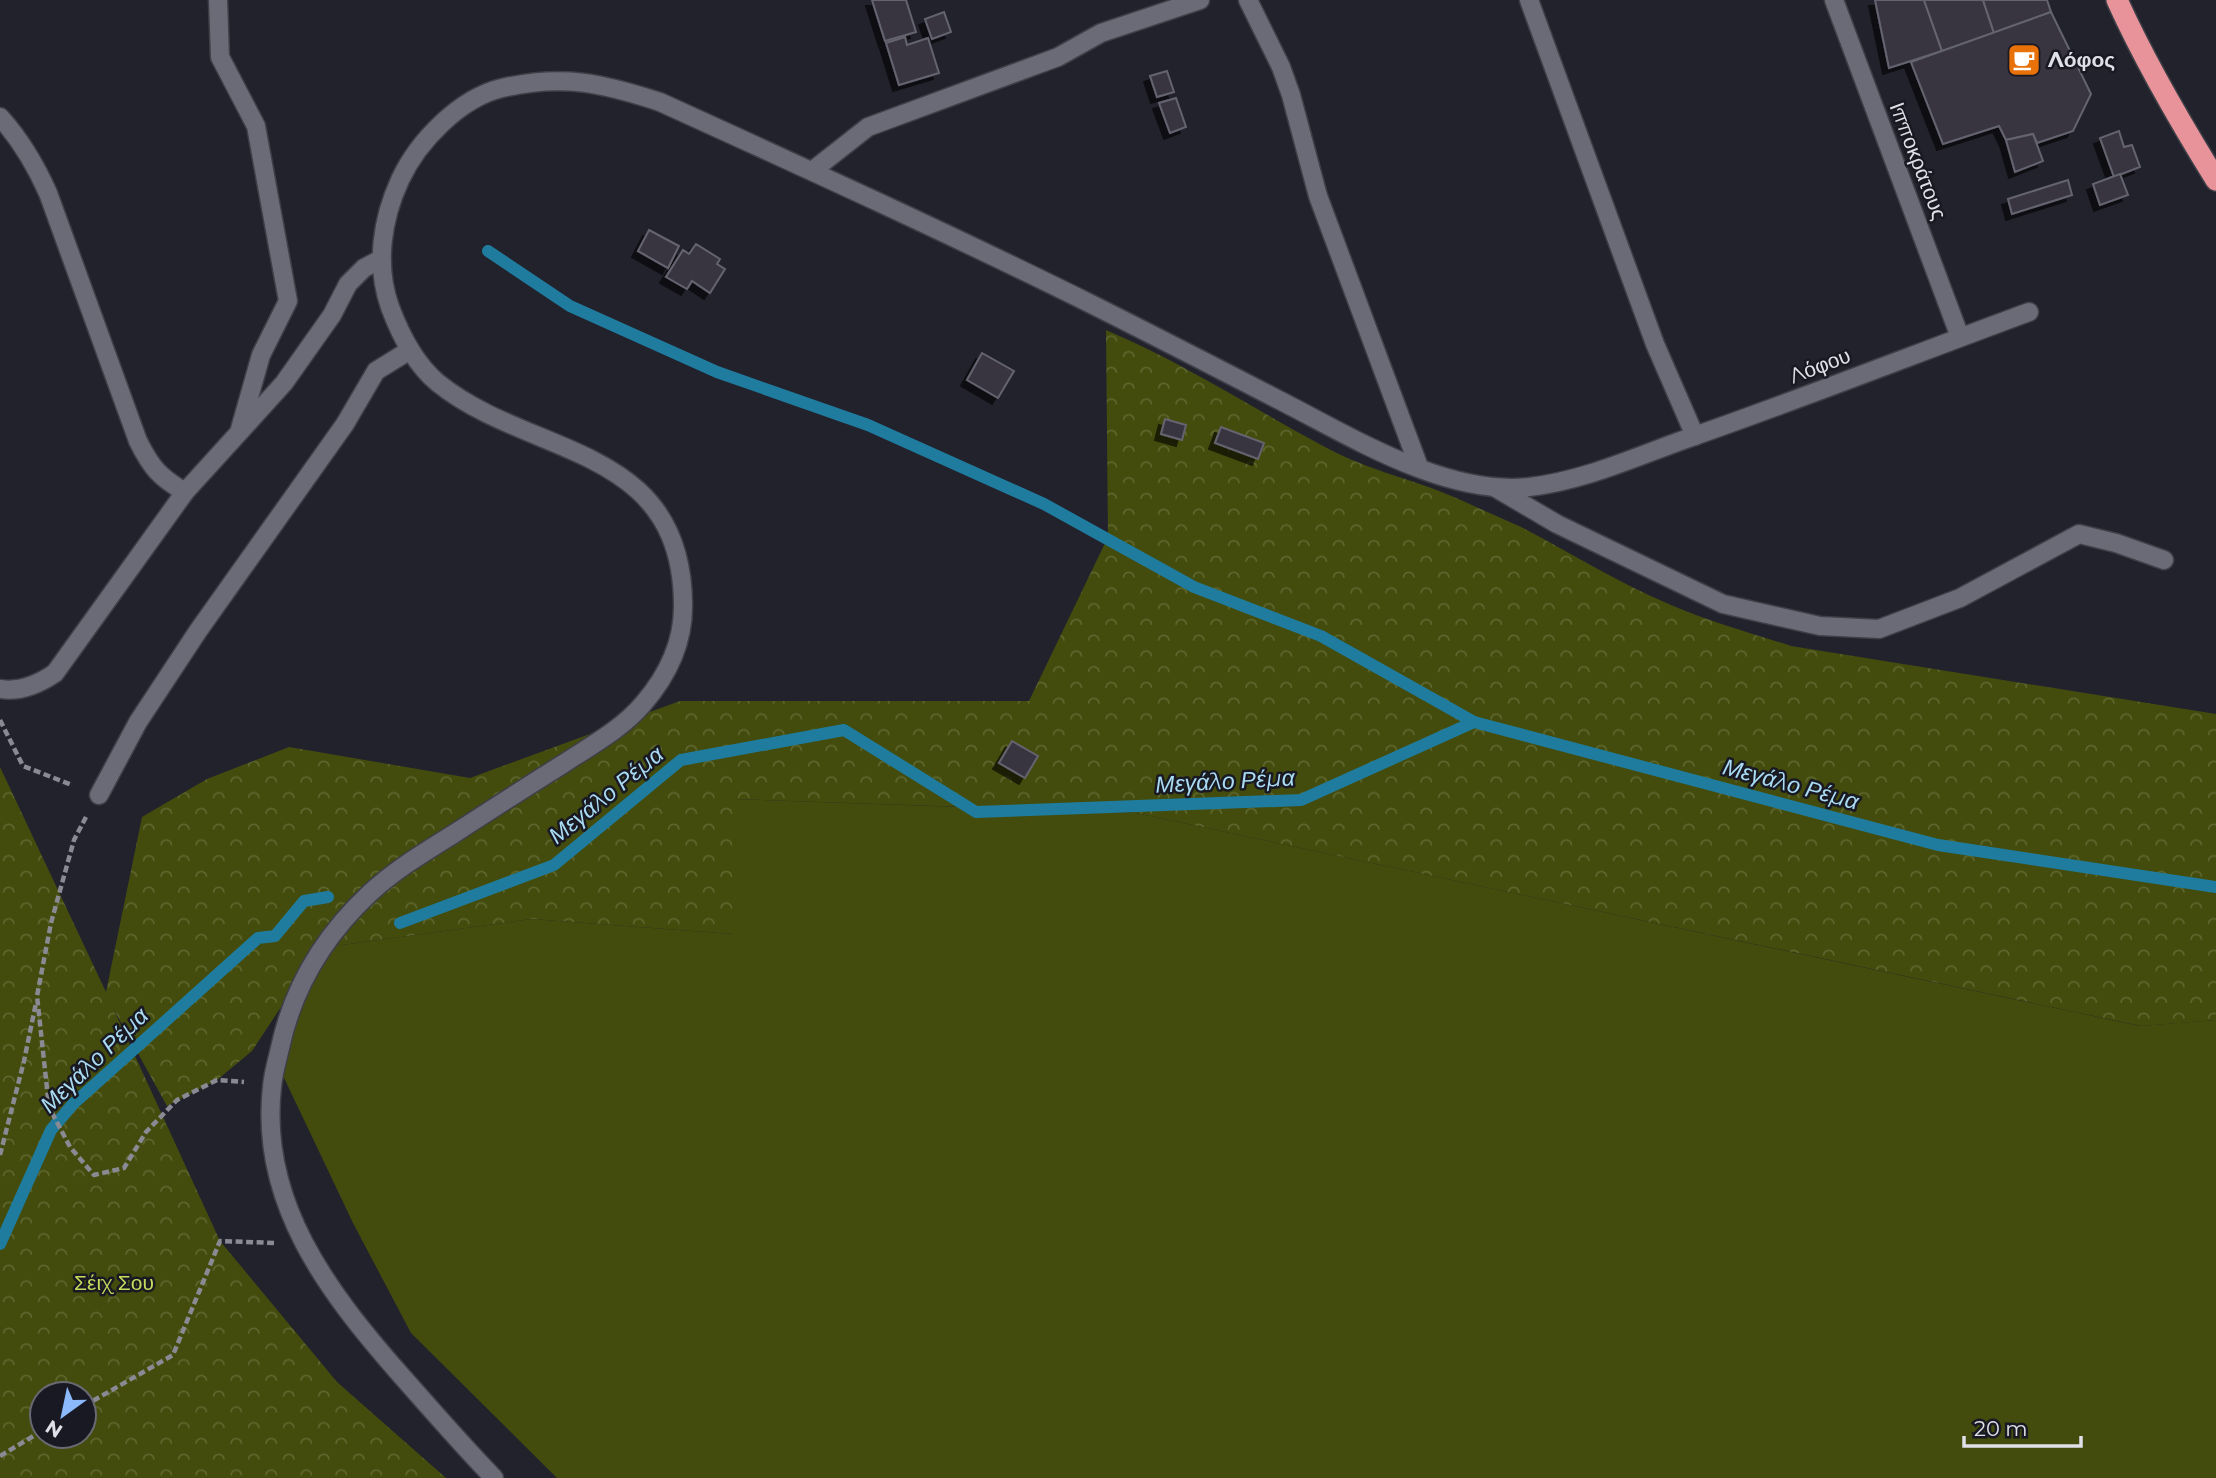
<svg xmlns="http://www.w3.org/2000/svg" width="2216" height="1478" viewBox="0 0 2216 1478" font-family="Montserrat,sans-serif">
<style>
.green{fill:#434c0c}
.forest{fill:url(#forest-crowns);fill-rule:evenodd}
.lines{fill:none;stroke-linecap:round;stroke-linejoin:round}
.stream{stroke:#1f7c9e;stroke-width:12}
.building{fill:#373641;stroke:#656470;stroke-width:2;filter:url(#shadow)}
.minor-casing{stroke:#3f3f48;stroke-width:21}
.highway-casing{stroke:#3f3f48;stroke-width:24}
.path{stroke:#8a8a94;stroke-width:4.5;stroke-dasharray:7 3.5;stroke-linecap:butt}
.minor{stroke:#6a6b77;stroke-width:18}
.highway{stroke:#e89399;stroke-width:21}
.labels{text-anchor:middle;stroke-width:5;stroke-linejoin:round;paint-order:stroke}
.poi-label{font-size:21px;font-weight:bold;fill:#e0e0e8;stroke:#191923;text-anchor:start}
.street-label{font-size:21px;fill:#e0e0e8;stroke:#191923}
.park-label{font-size:21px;fill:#c6da5d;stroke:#191923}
.water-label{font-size:23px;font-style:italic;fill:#a9dbf2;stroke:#191923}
</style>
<defs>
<pattern id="forest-crowns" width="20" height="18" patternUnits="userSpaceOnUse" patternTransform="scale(1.75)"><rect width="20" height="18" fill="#434c0c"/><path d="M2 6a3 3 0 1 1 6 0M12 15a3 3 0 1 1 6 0" fill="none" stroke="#5e662f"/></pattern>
<filter id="shadow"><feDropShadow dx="-6" dy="6" stdDeviation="0" flood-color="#0009"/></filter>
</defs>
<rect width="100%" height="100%" fill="#22222d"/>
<polygon class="green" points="735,799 1136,813 2140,1026 2216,1020 2216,1478 557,1478 411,1333 353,1223 276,1061 320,948 531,919 733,934"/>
<path class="forest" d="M1106,330C1182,362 1252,408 1325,447C1368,471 1418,480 1463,501C1482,510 1502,518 1521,527C1571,553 1618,583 1671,605C1710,622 1751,633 1791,646L2216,714V1020L2141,1026L1136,813L736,799L734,934L531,919L320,948L252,1051L217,1080L167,1106L113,1008L220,1241L337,1382L446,1478H0V767L106,992L142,817L207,779L289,747L470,778L680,701H1029L1108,537ZM42,1394H84V1436H42Z"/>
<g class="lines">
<g class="stream">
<polyline points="488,251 570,306 717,372 868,425 1044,504 1194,587 1321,636 1474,722"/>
<polyline points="400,923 554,865 681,760 844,730 976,812 1301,800 1474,722 1938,845 2216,887"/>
<polyline points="0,1244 51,1130 73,1104 258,938 275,936 304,901 328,897"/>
</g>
</g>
<g class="building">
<polygon points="872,0 906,0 916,32 885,41"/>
<polygon points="1875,0 1924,0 1942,51 1889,68"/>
<polygon points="1924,0 1983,0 1994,33 1942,51"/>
<polygon points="1983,0 2047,0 2051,12 1994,33"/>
<polygon points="944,12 951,32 932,39 925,19"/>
<polygon points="2051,12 2091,94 2073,131 2037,143 2033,134 2006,140 1999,126 1943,144 1911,62"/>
<polygon points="905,37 907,45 928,38 939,73 899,85 886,43"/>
<polygon points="1167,71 1174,92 1157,97 1150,76"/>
<polygon points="1176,98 1186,127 1170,133 1159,103"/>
<polygon points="2119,131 2124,147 2132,145 2140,167 2114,177 2100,138"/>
<polygon points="2033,134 2043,161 2015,172 2006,140"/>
<polygon points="2120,174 2128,195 2100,205 2093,184"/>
<polygon points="2068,180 2072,195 2012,214 2008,199"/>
<polygon points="649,230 679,246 668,268 638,251"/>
<polygon points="696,244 720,259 717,264 725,269 710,293 692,281 687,289 666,277 683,250 689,254"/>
<polygon points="982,353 1014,371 998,398 967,380"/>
<polygon points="1165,419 1186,425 1182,440 1161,434"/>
<polygon points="1221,427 1264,443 1258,459 1215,443"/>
<polygon points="1012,741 1038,756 1025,778 999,763"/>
</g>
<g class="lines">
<defs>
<g id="minor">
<polyline points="218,0 220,57 256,126 288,301 261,355 240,429"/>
<polyline points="1248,0 1281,67 1291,95 1318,196 1419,467"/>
<polyline points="1529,0 1655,344 1695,436"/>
<polyline points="1834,0 1960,337"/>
<path d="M0,117C21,140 35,164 48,193L138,441C151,467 159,477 185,492"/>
<polyline points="812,171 868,127 1058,57 1101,33 1200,0"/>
<polyline points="1494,487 1557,524 1723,604 1820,626 1879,629 1960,598 2079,534 2116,543 2164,560"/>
<path d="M0,689C19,692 39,684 55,673L185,492L284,383L332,315L348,284L364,268L381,259"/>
<polyline points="99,795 138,722 198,631 345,424 376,371 410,350"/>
<path d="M494,1478C461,1444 430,1408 399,1373C328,1292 259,1202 272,1087C273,1074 277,1061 280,1048C293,987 325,935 370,893C395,870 423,853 452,835C489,811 526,787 563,764C590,746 622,729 643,704C668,675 684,641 683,603C681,443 531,458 438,383C415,364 400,334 390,307C375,265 382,219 400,180C418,141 460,98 502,88C563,74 602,83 660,102C805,168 950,234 1093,305C1155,336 1217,368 1279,400C1352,437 1445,496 1529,487C1583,481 1635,457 1686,439C1801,399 1915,354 2029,312"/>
</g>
<path id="highway" d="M2117,0C2145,62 2180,122 2216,180"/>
</defs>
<use href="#minor" class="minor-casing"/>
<use href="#highway" class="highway-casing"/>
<g class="path">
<polyline points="0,720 23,766 72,785"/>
<polyline points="86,817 74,840 51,923 37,996 49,1107 70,1147 94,1175 124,1168 146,1132 177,1100 217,1080 244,1082"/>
<polyline points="0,1155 24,1061 36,1003"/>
<polyline points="84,1406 173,1355 220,1241 274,1243"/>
<polyline points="0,1456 42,1431"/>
</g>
<use href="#minor" class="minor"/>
<use href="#highway" class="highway"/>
</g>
<defs>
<symbol id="cafe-square" viewBox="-11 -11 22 22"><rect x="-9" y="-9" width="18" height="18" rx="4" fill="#e8710a" stroke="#191923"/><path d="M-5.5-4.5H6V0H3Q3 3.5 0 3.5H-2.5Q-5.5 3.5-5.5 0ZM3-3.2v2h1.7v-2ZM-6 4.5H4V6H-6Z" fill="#fff"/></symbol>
</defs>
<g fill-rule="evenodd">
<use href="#cafe-square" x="2005" y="41" width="38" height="38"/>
</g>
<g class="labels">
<g class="poi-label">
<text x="2048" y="67">Λόφος</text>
</g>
<g class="street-label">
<text transform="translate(1918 161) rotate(69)" y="7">Ιπποκράτους</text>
<text transform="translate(1820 366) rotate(-21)" y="7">Λόφου</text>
</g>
<g class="park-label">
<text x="114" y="1290">Σέιχ Σου</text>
</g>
<g class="water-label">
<text transform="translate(1225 781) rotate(-3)" y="8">Μεγάλο Ρέμα</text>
<text transform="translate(1791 784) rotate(15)" y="8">Μεγάλο Ρέμα</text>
<text transform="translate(606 795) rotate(-39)" y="8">Μεγάλο Ρέμα</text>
<text transform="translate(94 1060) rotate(-44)" y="8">Μεγάλο Ρέμα</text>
</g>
</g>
<g transform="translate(63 1415) rotate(213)"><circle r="33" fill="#191923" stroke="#696972" stroke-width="2"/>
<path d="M0-5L12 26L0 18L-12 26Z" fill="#8cb9fc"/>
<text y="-10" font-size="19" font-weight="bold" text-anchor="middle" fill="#e0e0e8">N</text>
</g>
<path d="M1964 1436v10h117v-10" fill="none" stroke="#e0e0e8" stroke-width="3.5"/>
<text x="1974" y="1436" font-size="21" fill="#e0e0e8" stroke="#191923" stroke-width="5" paint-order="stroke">20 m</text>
</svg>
